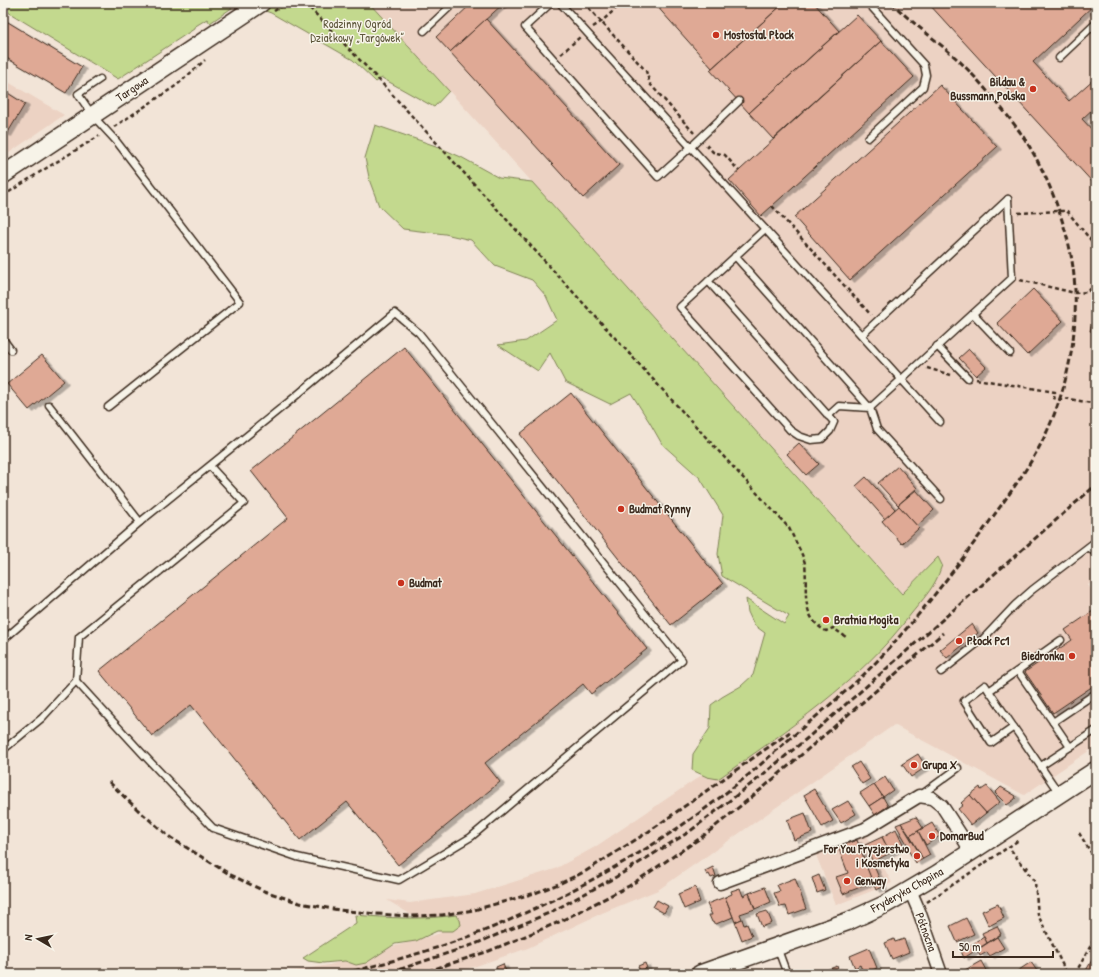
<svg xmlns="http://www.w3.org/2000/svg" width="1099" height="977" viewBox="0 0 1099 977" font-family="'Patrick Hand',sans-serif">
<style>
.built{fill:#ecd2c3}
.green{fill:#c3d98e;stroke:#7f8256}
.building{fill:#dfa995;stroke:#3b2a1e;filter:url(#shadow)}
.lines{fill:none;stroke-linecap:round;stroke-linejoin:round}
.lane-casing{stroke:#3b2a1e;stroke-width:9}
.street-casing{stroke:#3b2a1e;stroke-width:15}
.secondary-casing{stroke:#3b2a1e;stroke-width:20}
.path{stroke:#3b2a1e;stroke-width:2.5;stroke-dasharray:4 3;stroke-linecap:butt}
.lane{stroke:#f7f3e8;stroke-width:6}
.street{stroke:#f7f3e8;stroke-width:12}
.secondary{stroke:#f7f3e8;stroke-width:17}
.rail{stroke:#3b2a1e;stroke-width:3;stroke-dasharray:6 3;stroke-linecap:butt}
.poi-dot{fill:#c8321e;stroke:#f7f3e8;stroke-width:1.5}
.labels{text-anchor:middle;stroke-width:3;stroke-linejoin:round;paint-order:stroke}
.park-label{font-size:12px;fill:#5d563a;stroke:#f7f3e8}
.poi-label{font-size:12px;font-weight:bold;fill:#3b2a1e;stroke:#f7f3e8;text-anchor:start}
.street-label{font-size:12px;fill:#3b2a1e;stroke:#f7f3e8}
</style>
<defs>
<filter id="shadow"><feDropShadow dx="4.5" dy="2.5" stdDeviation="0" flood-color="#0004"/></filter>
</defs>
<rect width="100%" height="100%" fill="#f2e4d7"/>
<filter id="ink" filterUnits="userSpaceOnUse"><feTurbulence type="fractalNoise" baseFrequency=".025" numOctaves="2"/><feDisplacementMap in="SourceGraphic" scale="8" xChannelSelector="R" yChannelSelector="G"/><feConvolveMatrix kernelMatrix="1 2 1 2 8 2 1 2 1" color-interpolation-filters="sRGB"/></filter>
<g filter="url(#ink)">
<g class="built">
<polygon points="369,3 1096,3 1096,578 1088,585 1096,596 1096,746 1024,795 894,725 658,890 602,913 528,948 453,974 280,974 329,965 441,933 387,900 410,903 475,894 555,869 595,847 797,711 903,594 532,182"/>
<polygon points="3,79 64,115 3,157"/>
<polygon points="867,836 892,883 836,905 816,855"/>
</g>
<g class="green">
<polygon points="3,3 239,3 210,23 207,19 194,27 194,29 118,79 3,9"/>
<polygon points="243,3 369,3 449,91 434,107 382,78 376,82 353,60 271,13"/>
<path d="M375,125L436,146L461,157L499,178L532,182L902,594L938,557L942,565C940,570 938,577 935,582C929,593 919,604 911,614C860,682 787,730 718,779L707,777L692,770L693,754L710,728L711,705L722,697L741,686L753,675L765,633L754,625L748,612L746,599L784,624L789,616L722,576L718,554L723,515L700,478L662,444L650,423L631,393L610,404L565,382L550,353L538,371L498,345L526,341L557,320L546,296L532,280L495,266L471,240L445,234L403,229L379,206L370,182L365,158Z"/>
<path d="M355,915C389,918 422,920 456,915L460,920L461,925L453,931H437L416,941L395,944L366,963L356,965L345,961L323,963L308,961L303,958L356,923Z"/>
</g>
<g class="building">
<polygon points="472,3 504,3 450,52 436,37"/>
<polygon points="654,3 784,3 712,68"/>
<polygon points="784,3 814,3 839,31 749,113 710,70"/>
<polygon points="928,3 968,3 969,4 970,3 1096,3 1033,62 1069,101 1096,77 1096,106 1082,119 1096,134 1096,186"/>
<polygon points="857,15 881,41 773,139 749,113"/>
<polygon points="3,19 82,67 66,93 3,56"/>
<polygon points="486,19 619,165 583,198 450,52"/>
<polygon points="881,41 914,77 761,216 729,180"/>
<polygon points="940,85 997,147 850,280 794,217"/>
<polygon points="3,90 25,104 7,134 3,132"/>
<polygon points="1033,289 1063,321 1027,355 997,323"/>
<polygon points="1096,309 1096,332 1090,331"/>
<polygon points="404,347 647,649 591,694 583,684 485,763 500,782 398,865 347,802 300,840 191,705 152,736 99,671 288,518 251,471"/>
<polygon points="969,349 986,367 976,376 959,358"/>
<polygon points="42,355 64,381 29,410 7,384"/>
<polygon points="571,393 723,584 671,625 520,434"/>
<polygon points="799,443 819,464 806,475 787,454"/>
<polygon points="898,466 917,488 898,505 878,483"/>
<polygon points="866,477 895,509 885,519 856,486"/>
<polygon points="916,490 934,510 917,526 898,505"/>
<polygon points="899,506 919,528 902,544 882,521"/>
<polygon points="1096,609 1096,684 1053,713 1025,672 1072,640 1065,630"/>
<polygon points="972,624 978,633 947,658 940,650"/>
<polygon points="918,754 926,767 911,777 902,764"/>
<polygon points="859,762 870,779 862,784 851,767"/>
<polygon points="885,777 893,790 883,797 874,784"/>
<polygon points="874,784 883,797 869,806 860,793"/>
<polygon points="987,786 1000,802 986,813 970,795 980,787 981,790"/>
<polygon points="1001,787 1016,796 1015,799 1007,805 995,793"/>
<polygon points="814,789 833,821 822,827 804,795"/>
<polygon points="970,795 986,813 971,825 958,809 963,805 961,803"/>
<polygon points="883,797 888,806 875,815 869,806"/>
<polygon points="848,801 856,814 841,823 832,810"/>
<polygon points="805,813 812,833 794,840 787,820"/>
<polygon points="916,817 923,828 910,836 901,823"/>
<polygon points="901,823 923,859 916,863 908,850 910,849 896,825"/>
<polygon points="932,823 940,836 926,845 918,831"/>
<polygon points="896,829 904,846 890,853 882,837"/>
<polygon points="918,831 930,855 923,859 910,836"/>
<polygon points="882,837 890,853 873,862 865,845"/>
<polygon points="857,840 873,882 843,894 836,877 848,873 838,847"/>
<polygon points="874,866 883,887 876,890 867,868"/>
<polygon points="713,867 716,876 711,878 709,874 707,875 705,871"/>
<polygon points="819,875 825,890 817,893 812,878"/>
<polygon points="795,878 806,909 789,915 786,906 780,907 774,893 780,891 777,885"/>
<polygon points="695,887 700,902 684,909 678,894"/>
<polygon points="765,887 771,902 755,909 749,893"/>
<polygon points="740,888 743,896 749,893 755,909 740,914 742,919 735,922 725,897 732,894 731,891"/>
<polygon points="725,897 733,917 716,924 712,922 709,915 712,915 707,904"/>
<polygon points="657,900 668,906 664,913 653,907"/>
<polygon points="998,904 1004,918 989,926 982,911"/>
<polygon points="767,911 772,923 762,927 757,914"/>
<polygon points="966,918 974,934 957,942 950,926"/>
<polygon points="742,919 744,925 747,924 752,936 742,940 735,922"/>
<polygon points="997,926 1001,934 987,943 982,933"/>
<polygon points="984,937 987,943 964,958 961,951"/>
<polygon points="997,937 1004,948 990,956 987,952 980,956 977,950"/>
<polygon points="894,939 895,942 904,939 909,952 892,959 885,943"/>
<polygon points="869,948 877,968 864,974 860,965 855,968 850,956"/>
<polygon points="1096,953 1096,974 1084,974"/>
<polygon points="981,961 988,974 967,974 965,970"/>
<polygon points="1031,962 1037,971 1033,974 1013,974"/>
<polygon points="645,963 647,968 640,971 638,966"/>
<polygon points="503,964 507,974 499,974 496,967"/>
<polygon points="837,966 840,974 825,974 824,971"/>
</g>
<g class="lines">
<defs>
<g id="lane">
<polyline points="551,3 525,27 658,177 691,147 739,101"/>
<polyline points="560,3 940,422"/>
<polyline points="424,31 454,3"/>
<polyline points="1059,58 1096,23"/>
<polyline points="100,79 78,94 93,116 117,142 240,302 108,407"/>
<polyline points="868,138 923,87 926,75 924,65 868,3"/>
<polyline points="735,256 870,408 1012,278 1008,199"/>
<polyline points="708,281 834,422 830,431 822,439 811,440 799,436 790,430 680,307 765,229"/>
<polyline points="973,314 1010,353"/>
<polyline points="862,335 1008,199"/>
<polyline points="3,339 11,350"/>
<polyline points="937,346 968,378"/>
<polyline points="49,405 140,522"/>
<polyline points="828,416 839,406 870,408 877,429 941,499"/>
<polyline points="1089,547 1096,554"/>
<polyline points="3,640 140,522 291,400 395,313 419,333 682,660 471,837 399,880 297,857 213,828 142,753 76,681 42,718 3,750"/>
<polyline points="1018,671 1053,722"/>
<polyline points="941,672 983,639 1015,605 1032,590 1096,541"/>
<polyline points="76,681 79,637 244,503 210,466"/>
<polyline points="989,691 1061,640"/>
<polyline points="1014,727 991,743 964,701 985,685 989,691 1052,783 1059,793"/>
<polyline points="1070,747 1053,722 1096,693"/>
<polyline points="1041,766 1096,730"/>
<polyline points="921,795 958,768"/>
<polyline points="777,947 787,974"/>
</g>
<g id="street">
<polyline points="720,883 865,829 919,796 932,798 942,806 966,843 971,852"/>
<polyline points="910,890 919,911 941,974"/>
</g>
<g id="secondary">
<polyline points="3,175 261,3"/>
<polyline points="700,974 849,921 886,904 937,874 1096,770"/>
</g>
</defs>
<use href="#lane" class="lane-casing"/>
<use href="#street" class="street-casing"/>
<use href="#secondary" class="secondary-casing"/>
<g class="path">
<path d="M305,3L379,80L789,528C793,537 804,556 805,564C808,588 799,617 826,631L833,628L846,637"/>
<polyline points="584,3 646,71 650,84 694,133"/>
<polyline points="274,11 287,3"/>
<polyline points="593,27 601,22 622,3"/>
<polyline points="561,54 580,37"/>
<polyline points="114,127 177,85 205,60"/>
<polyline points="706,145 713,152 725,155 739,171"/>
<polyline points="3,196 40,172 99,136"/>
<polyline points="772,206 871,315"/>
<polyline points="1018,213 1059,211 1067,211 1094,244 1096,248"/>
<polyline points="1020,280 1075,293 1088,292 1094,284 1096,275"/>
<polyline points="927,368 951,375"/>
<polyline points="976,379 1055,392 1054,398 1060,400 1064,398 1096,404"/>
<polyline points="1079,833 1090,851 1096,858"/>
<polyline points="1011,850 1035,882 1038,915 1067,974"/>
<polyline points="1025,869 1030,866"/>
<polyline points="927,902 1019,840"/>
<polyline points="1075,974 1096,936"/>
</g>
<use href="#lane" class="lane"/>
<use href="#street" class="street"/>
<use href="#secondary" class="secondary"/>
<g class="rail">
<polyline points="1095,437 1096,437"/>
<polyline points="109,782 138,810 171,838 231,875 264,891 300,903 339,910 376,914 411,916 442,915 474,910 535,893 561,883 586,871 648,832 790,732"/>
<path d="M354,971C397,960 440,948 481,932C492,928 503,923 514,918C550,902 586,884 620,864C663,840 704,811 742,780C762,764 781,746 800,730C827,707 855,685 879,659C918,618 952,573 985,528C1008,495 1033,464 1049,427C1074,370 1083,302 1068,241C1058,203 1043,165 1020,132C1012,121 1003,110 994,99C982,85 970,71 956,58C935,39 912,23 892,3"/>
<polyline points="382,974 398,970 475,944 549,913 616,877 689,832 755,781 805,740 1096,485"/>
<polyline points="419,974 489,951 559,922 629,886 702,837 764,787 943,633"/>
</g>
</g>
</g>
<g class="poi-dot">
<circle cx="716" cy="35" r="4"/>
<circle cx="1033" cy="89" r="4"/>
<circle cx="621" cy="509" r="4"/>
<circle cx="401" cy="583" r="4"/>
<circle cx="826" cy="620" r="4"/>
<circle cx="959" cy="641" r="4"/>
<circle cx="1072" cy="656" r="4"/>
<circle cx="914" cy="765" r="4"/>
<circle cx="932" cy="836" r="4"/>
<circle cx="917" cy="856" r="4"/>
<circle cx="847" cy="881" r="4"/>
</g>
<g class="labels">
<g class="park-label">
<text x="357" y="28">Rodzinny Ogród<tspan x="357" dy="14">Działkowy „Targówek”</tspan></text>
</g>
<g class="poi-label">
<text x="724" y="39">Mostostal Płock</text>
<text x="1025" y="86" text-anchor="end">Bildau &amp;<tspan x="1025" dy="14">Bussmann Polska</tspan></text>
<text x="629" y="513">Budmat Rynny</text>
<text x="409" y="587">Budmat</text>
<text x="834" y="624">Bratnia Mogiła</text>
<text x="967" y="645">Płock Pc1</text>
<text x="1064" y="660" text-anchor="end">Biedronka</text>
<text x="922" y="769">Grupa X</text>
<text x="940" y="840">DomarBud</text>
<text x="909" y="853" text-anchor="end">For You Fryzjerstwo<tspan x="909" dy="14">i Kosmetyka</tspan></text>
<text x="855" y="885">Genway</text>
</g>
<g class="street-label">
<text transform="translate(132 89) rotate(-34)" y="4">Targowa</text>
<text transform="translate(907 890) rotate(-29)" y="4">Fryderyka Chopina</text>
<text transform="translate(926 932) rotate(70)" y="4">Północna</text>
</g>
</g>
<rect width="1099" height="977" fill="none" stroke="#f7f3e8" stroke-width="16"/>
<rect x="8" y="8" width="1083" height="961" fill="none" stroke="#3b2a1e" stroke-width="1.5" filter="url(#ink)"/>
<g transform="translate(38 939) rotate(279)" stroke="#f7f3e8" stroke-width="3" paint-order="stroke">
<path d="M0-3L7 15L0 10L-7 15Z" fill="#3b2a1e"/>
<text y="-6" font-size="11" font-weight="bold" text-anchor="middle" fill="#3b2a1e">N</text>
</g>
<path d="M953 951v6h100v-6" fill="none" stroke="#3b2a1e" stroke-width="2"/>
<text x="959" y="951" font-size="12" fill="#3b2a1e" stroke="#f7f3e8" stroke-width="3" paint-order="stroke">50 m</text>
</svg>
